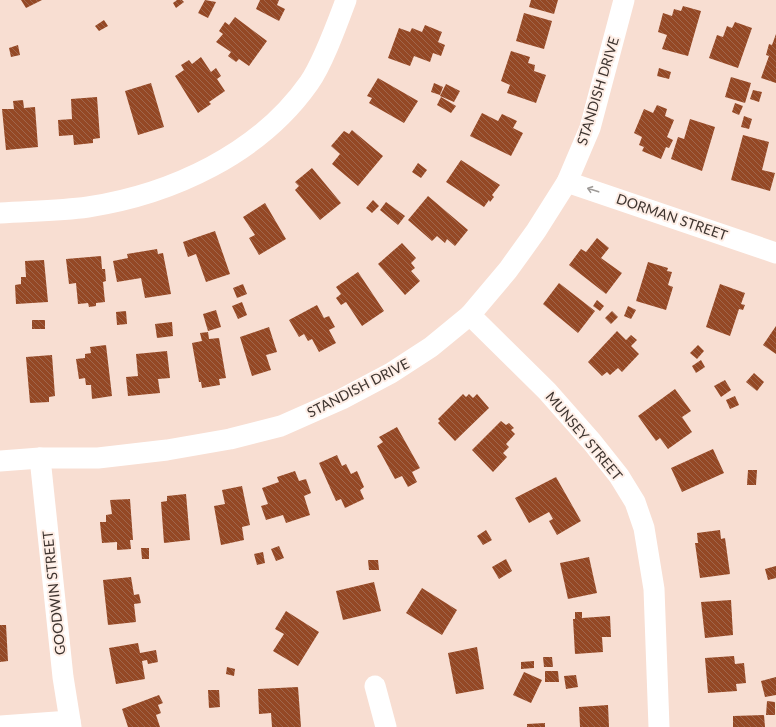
<svg xmlns="http://www.w3.org/2000/svg" width="776" height="727" viewBox="0 0 776 727" font-family="Lato,sans-serif">
<style>
.building{fill:url(#building-back-hatch)}
.lines{fill:none;stroke-linecap:round;stroke-linejoin:round}
.street{stroke:#fff;stroke-width:21}
.oneway{stroke:#9e9a97}
.labels{text-anchor:middle;stroke-width:4;stroke-linejoin:round;paint-order:stroke}
.street-label{font-size:14px;fill:#3e342f;stroke:#feeee6}
</style>
<defs>
<pattern id="building-back-hatch" width="6" height="6" patternUnits="userSpaceOnUse"><rect width="6" height="6" fill="#944825"/><path d="M-1 5l2 2M0 0l6 6M5-1l2 2" fill="none" stroke="#a0664c"/></pattern>
</defs>
<rect width="100%" height="100%" fill="#f8ded2"/>
<g class="building">
<polygon points="21,0 42,0 26,8"/>
<polygon points="177,0 182,0 184,2 176,8 173,3"/>
<polygon points="205,0 216,2 208,18 198,13"/>
<polygon points="260,0 279,0 277,5 285,9 279,21 256,9"/>
<polygon points="531,0 558,0 554,14 529,7"/>
<polygon points="683,6 701,11 688,56 662,49 667,35 658,32 663,13 672,16 674,9 681,11"/>
<polygon points="524,13 552,21 544,49 516,41"/>
<polygon points="235,17 267,41 249,66 239,59 236,62 228,56 231,52 216,42 223,34 219,31 225,22 229,25"/>
<polygon points="104,20 108,26 99,31 95,26"/>
<polygon points="735,22 752,28 738,68 709,58 717,35 723,37 727,26 732,28"/>
<polygon points="425,25 442,32 438,42 445,45 441,56 433,53 430,62 414,56 410,66 388,58 399,28 410,32 412,28 422,32"/>
<polygon points="776,34 776,83 761,78 769,56 766,55 769,44 772,45"/>
<polygon points="18,45 20,55 11,57 9,48"/>
<polygon points="511,51 530,57 528,63 535,65 534,71 546,75 536,103 507,93 510,85 501,81"/>
<polygon points="201,57 211,72 216,68 221,76 217,79 225,91 209,102 211,104 198,113 175,76 184,70 181,65 189,60 192,64"/>
<polygon points="659,68 671,72 669,79 657,76"/>
<polygon points="731,77 751,83 745,103 725,97"/>
<polygon points="378,78 418,101 404,123 369,103 372,98 367,96"/>
<polygon points="151,83 164,127 138,135 125,91"/>
<polygon points="434,83 443,87 440,95 431,92"/>
<polygon points="446,84 460,91 454,102 440,96"/>
<polygon points="753,90 762,92 759,102 750,99"/>
<polygon points="97,97 100,138 93,139 93,143 74,145 73,135 59,136 58,120 72,119 71,99"/>
<polygon points="441,97 456,106 451,113 437,105"/>
<polygon points="23,100 24,108 35,107 38,147 6,150 2,109 14,109 13,101"/>
<polygon points="735,103 743,106 739,115 732,112"/>
<polygon points="657,105 667,109 665,116 674,120 667,137 673,140 669,148 666,147 661,159 642,151 644,147 639,145 642,137 634,133 644,109 653,113"/>
<polygon points="482,113 498,121 502,114 517,121 513,128 523,133 511,156 470,136"/>
<polygon points="744,116 752,119 749,129 741,127"/>
<polygon points="690,119 715,127 702,171 671,159 678,137 684,139"/>
<polygon points="352,130 383,156 358,186 332,164 340,154 331,146 344,131 349,134"/>
<polygon points="743,135 769,142 762,170 775,173 770,191 731,180"/>
<polygon points="461,160 500,185 492,195 494,197 490,202 489,200 484,207 446,182"/>
<polygon points="418,163 427,170 421,178 412,172"/>
<polygon points="312,168 341,203 320,220 295,190 299,186 295,182"/>
<polygon points="428,196 468,230 455,246 447,239 445,243 437,236 432,241 408,220"/>
<polygon points="373,200 379,206 372,213 366,208"/>
<polygon points="386,202 405,216 398,225 380,210"/>
<polygon points="265,203 286,239 259,255 249,238 255,235 243,217"/>
<polygon points="215,231 230,274 206,282 196,254 188,257 183,242"/>
<polygon points="597,238 609,248 601,258 622,273 606,294 569,265 581,249 586,252"/>
<polygon points="402,243 416,258 411,263 415,268 411,271 420,281 405,295 378,264"/>
<polygon points="157,249 158,254 163,253 171,294 145,298 141,278 117,282 113,261 128,258 127,254"/>
<polygon points="101,256 102,269 105,269 106,281 103,282 105,302 96,303 96,306 89,307 88,303 78,304 76,283 69,284 66,259"/>
<polygon points="44,260 48,302 16,304 15,285 21,284 21,277 26,277 25,261"/>
<polygon points="648,262 668,268 667,271 672,272 668,285 673,287 666,310 636,301"/>
<polygon points="358,272 384,311 362,326 346,302 341,305 336,298 341,294 336,287"/>
<polygon points="559,283 595,311 578,333 543,304"/>
<polygon points="243,284 247,294 237,298 233,288"/>
<polygon points="720,284 745,293 741,304 745,305 743,310 739,309 730,336 706,327"/>
<polygon points="597,300 604,306 600,311 593,306"/>
<polygon points="242,302 247,315 238,319 232,306"/>
<polygon points="317,305 324,318 329,316 335,327 329,330 336,343 319,352 312,339 308,341 304,334 299,337 289,320"/>
<polygon points="628,306 636,310 631,319 624,316"/>
<polygon points="216,310 221,327 208,331 203,314"/>
<polygon points="126,311 127,324 117,325 116,312"/>
<polygon points="612,311 618,317 611,324 605,318"/>
<rect x="32" y="320" width="13" height="9"/>
<polygon points="172,322 173,336 157,338 155,324"/>
<polygon points="776,326 776,354 763,345"/>
<polygon points="269,327 277,352 266,355 271,370 252,376 240,337"/>
<polygon points="617,331 626,340 631,335 637,340 631,346 639,354 622,372 618,368 610,375 607,372 602,376 588,362"/>
<polygon points="208,332 209,339 219,338 226,378 219,379 220,385 202,388 201,382 199,382 192,343 202,341 200,333"/>
<polygon points="106,345 112,396 92,399 91,385 86,385 85,378 79,379 76,359 85,358 85,354 91,353 90,347"/>
<polygon points="698,345 704,351 697,359 690,353"/>
<polygon points="167,351 170,378 158,379 160,393 128,396 126,377 138,376 136,354"/>
<polygon points="52,355 55,396 49,397 49,402 30,403 26,357"/>
<polygon points="701,360 705,367 696,373 692,366"/>
<polygon points="754,373 764,382 757,391 746,382"/>
<polygon points="725,380 731,390 721,397 714,386"/>
<polygon points="675,389 691,411 682,417 692,432 668,449 660,438 656,441 638,416"/>
<polygon points="463,394 466,397 469,394 473,398 477,394 489,408 455,441 438,423 440,421 438,419"/>
<polygon points="735,396 739,405 730,409 726,400"/>
<polygon points="501,421 506,425 509,423 514,428 511,430 515,434 506,444 509,447 503,453 507,457 493,472 472,450"/>
<polygon points="397,427 420,468 412,472 417,482 408,487 402,476 395,479 377,446 383,442 379,437"/>
<polygon points="713,449 724,473 682,492 671,468"/>
<polygon points="337,455 342,466 346,464 351,474 357,471 364,487 360,490 364,499 345,508 341,499 336,501 319,463"/>
<polygon points="748,470 757,470 756,485 747,485"/>
<polygon points="295,471 299,481 306,479 311,493 304,496 310,515 286,523 283,515 266,520 261,506 268,504 262,488 279,482 277,477"/>
<polygon points="556,477 581,521 557,535 549,521 553,519 549,512 529,523 515,498"/>
<polygon points="242,486 250,525 242,527 244,540 221,545 214,506 225,504 222,490"/>
<polygon points="186,494 190,540 164,543 161,502 167,501 167,496"/>
<polygon points="130,499 133,540 130,540 131,549 117,550 117,542 102,543 100,522 106,522 106,515 112,514 110,500"/>
<polygon points="486,530 492,540 483,545 477,536"/>
<polygon points="720,530 721,539 725,538 730,574 700,578 695,543 698,543 697,533"/>
<polygon points="279,546 284,558 276,561 271,549"/>
<polygon points="141,548 149,548 149,559 142,559"/>
<polygon points="263,552 265,563 257,565 254,554"/>
<polygon points="589,557 597,593 568,599 560,563"/>
<polygon points="506,559 512,571 499,579 492,567"/>
<polygon points="368,560 378,560 379,570 369,570"/>
<polygon points="776,566 776,578 768,580 765,569"/>
<polygon points="131,577 134,595 139,594 141,603 134,604 136,622 108,625 103,580"/>
<polygon points="374,582 381,611 343,620 336,591"/>
<polygon points="422,588 457,610 442,635 406,613"/>
<polygon points="731,600 733,635 705,638 701,602"/>
<polygon points="286,611 319,632 298,666 273,651 284,634 275,629"/>
<polygon points="575,612 582,612 582,618 610,616 611,637 602,637 603,652 575,654 573,619 575,619"/>
<polygon points="0,625 6,625 8,661 0,662"/>
<polygon points="138,643 140,653 156,650 158,662 148,664 147,660 142,661 145,679 116,684 109,648"/>
<polygon points="477,647 484,689 456,694 448,653"/>
<polygon points="734,656 735,664 744,663 746,683 736,684 737,691 708,693 705,658"/>
<polygon points="543,657 552,657 553,667 544,667"/>
<polygon points="534,661 534,668 521,669 521,662"/>
<polygon points="227,667 235,669 234,676 226,674"/>
<polygon points="545,671 558,671 559,682 545,682"/>
<polygon points="524,672 542,680 531,703 513,695"/>
<polygon points="576,675 578,687 566,689 564,676"/>
<polygon points="776,677 776,695 765,697 761,681"/>
<polygon points="298,687 301,727 272,727 271,713 259,714 258,689"/>
<polygon points="208,690 219,690 220,707 209,708"/>
<polygon points="159,695 163,703 158,705 161,713 156,715 160,727 128,727 122,709"/>
<polygon points="767,701 775,702 775,715 766,715"/>
<polygon points="608,705 609,727 580,727 579,707"/>
<polygon points="764,715 765,727 733,727 733,716"/>
<polygon points="545,723 545,727 527,727 527,724"/>
</g>
<g class="lines">
<g class="street">
<polyline points="567,182 776,253"/>
<path d="M0,213C29,211 59,211 88,207C172,194 259,154 309,83C323,63 337,24 346,0"/>
<polyline points="470,315 547,391 592,442 619,476 635,502 644,528 654,589 659,727"/>
<polyline points="40,458 63,677 71,727"/>
<polyline points="0,461 40,458 98,458 167,450 230,439 281,426 342,399 391,373 431,347 470,315 508,270 536,231 567,182 590,128 624,0"/>
<polyline points="375,686 386,727"/>
<polyline points="0,726 70,721"/>
</g>
</g>
<defs><path id="oneway-shaft" d="M-6 0H5M1.5-3L5.5 0L1.5 3" fill="none" stroke-width="1.6" stroke-linecap="round" stroke-linejoin="round"/></defs>
<use class="oneway" href="#oneway-shaft" transform="translate(593 190) rotate(-162)"/>
<g class="labels">
<g class="street-label">
<text transform="translate(598 91) rotate(-73)" y="5">STANDISH DRIVE</text>
<text transform="translate(672 217) rotate(19)" y="5">DORMAN STREET</text>
<text transform="translate(358 388) rotate(-27)" y="5">STANDISH DRIVE</text>
<text transform="translate(584 436) rotate(50)" y="5">MUNSEY STREET</text>
<text transform="translate(54 593) rotate(-96)" y="5">GOODWIN STREET</text>
</g>
</g>
</svg>
